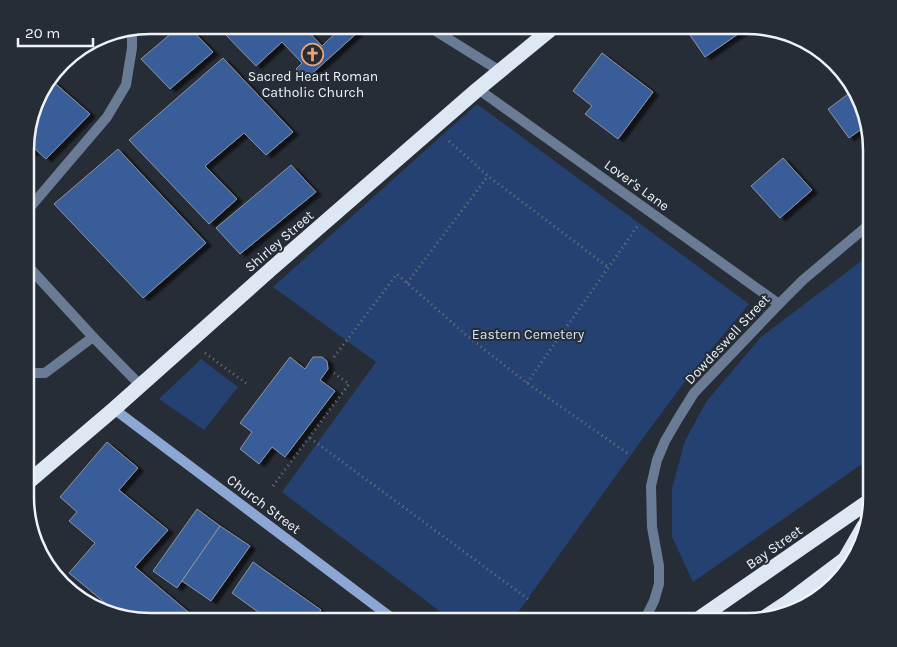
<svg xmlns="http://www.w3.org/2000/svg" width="897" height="647" viewBox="0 0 897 647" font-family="Karla,sans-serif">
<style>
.green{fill:#244171}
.building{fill:#395d98;stroke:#8d949f;filter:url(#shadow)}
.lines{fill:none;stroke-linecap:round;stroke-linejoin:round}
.path{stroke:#6e737b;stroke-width:3;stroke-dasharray:1 4;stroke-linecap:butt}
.lane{stroke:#6a7b96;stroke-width:10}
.street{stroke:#6a7b96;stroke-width:10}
.secondary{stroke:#8ca7d3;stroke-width:10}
.highway{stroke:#dee7f4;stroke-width:15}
.labels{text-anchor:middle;stroke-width:4;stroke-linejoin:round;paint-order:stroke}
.poi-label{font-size:14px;fill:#eff3f9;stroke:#272d36}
.street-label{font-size:14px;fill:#eff3f9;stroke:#272d36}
.park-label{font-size:14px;fill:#d8e3f5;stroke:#272d36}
.rim{fill:none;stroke:#eff3f9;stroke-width:2.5}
</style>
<defs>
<filter id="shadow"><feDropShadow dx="5.5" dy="3" stdDeviation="1" flood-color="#0009"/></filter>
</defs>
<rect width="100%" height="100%" fill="#272d36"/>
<g class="green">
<polygon points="477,104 749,304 686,380 643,438 511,622 454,622 282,492 376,362 273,287"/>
<polygon points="872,253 872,457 693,582 672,537 672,488 685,441 706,402 761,337"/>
<polygon points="201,359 238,387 204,430 159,399"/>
</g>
<g class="building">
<polygon points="181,25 187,25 213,52 170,89 141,59"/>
<polygon points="233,25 302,25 322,46 344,25 349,25 357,33 306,79 296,69 302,63 282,42 256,66 224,33"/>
<polygon points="683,25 751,25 705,57"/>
<polygon points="602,53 653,92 618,139 585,114 592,106 573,91"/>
<polygon points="223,58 293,132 266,155 244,133 205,166 237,199 209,224 129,140"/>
<polygon points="49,78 90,114 46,159 35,149 26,158 26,133 42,88"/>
<polygon points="855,89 859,94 867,125 849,138 828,109"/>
<polygon points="118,149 206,243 143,298 54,204"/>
<polygon points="783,158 812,190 780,218 751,186"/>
<polygon points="291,165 316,192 240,254 216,228"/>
<polygon points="290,357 305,369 313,357 322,357 327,361 328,369 320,380 335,391 285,457 272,447 259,464 240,449 252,432 240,423"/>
<polygon points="107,442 138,468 119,490 168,530 135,567 200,622 142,622 116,612 69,573 95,543 69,521 77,512 60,497"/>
<polygon points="197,509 220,526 177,588 153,571"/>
<polygon points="220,526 250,546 211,601 182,581"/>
<polygon points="253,562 321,610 312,622 272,622 232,593"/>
</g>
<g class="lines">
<g class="path">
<polyline points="449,141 488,176 608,267"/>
<polyline points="407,283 488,176"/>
<polyline points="205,353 247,384"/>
<polyline points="334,357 397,274 466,335 527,383 630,455"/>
<polyline points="527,383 639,224"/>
<polyline points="310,438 528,599"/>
<polyline points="273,486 349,384 334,373"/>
</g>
<g class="lane">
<polyline points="426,25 500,71"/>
<polyline points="26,212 107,117 126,85 132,48 132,28"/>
<polyline points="26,264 93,337 141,386"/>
<polyline points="26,370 33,373 45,373 93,337"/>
</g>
<g class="street">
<polyline points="478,89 779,304"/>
<polyline points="642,622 647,615 654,601 659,584 659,566 652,527 651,486 657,460 665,441 679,417 694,393 779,304 803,280 872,222"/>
</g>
<polyline class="secondary" points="114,409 397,622"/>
<g class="highway">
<polyline points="26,484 114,409 270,270 478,89 556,25"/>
<polyline points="764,618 788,602 845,559 864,526"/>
<polyline points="694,622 872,499"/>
</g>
</g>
<defs>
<symbol id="church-ring" viewBox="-11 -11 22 22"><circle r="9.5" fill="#272d36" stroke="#efa377" stroke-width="1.5"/><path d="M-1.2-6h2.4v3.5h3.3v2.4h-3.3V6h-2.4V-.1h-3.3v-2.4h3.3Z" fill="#efa377"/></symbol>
</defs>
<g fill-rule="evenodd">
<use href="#church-ring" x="300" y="42" width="25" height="25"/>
</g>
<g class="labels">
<g class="poi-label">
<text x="313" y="81">Sacred Heart Roman<tspan x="313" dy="16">Catholic Church</tspan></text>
</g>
<g class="street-label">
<text transform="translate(637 185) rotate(36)" y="5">Lover's Lane</text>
<text transform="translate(279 241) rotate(-41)" y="5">Shirley Street</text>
<text transform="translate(727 339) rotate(-47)" y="5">Dowdeswell Street</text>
<text transform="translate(264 504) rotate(37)" y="5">Church Street</text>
<text transform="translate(774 547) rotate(-35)" y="5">Bay Street</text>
</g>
<g class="park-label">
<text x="528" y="339">Eastern Cemetery</text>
</g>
</g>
<path d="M0 0H897V647H0ZM150 34H747A116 116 0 0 1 863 150V497A116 116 0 0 1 747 613H150A116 116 0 0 1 34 497V150A116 116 0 0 1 150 34Z" fill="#272d36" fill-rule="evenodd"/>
<path class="rim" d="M150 34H747A116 116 0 0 1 863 150V497A116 116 0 0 1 747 613H150A116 116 0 0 1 34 497V150A116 116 0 0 1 150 34Z"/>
<path d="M18 38v8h75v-8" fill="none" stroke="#eff3f9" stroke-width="2.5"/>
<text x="25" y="38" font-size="15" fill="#eff3f9" stroke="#272d36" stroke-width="4" paint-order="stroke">20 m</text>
</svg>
